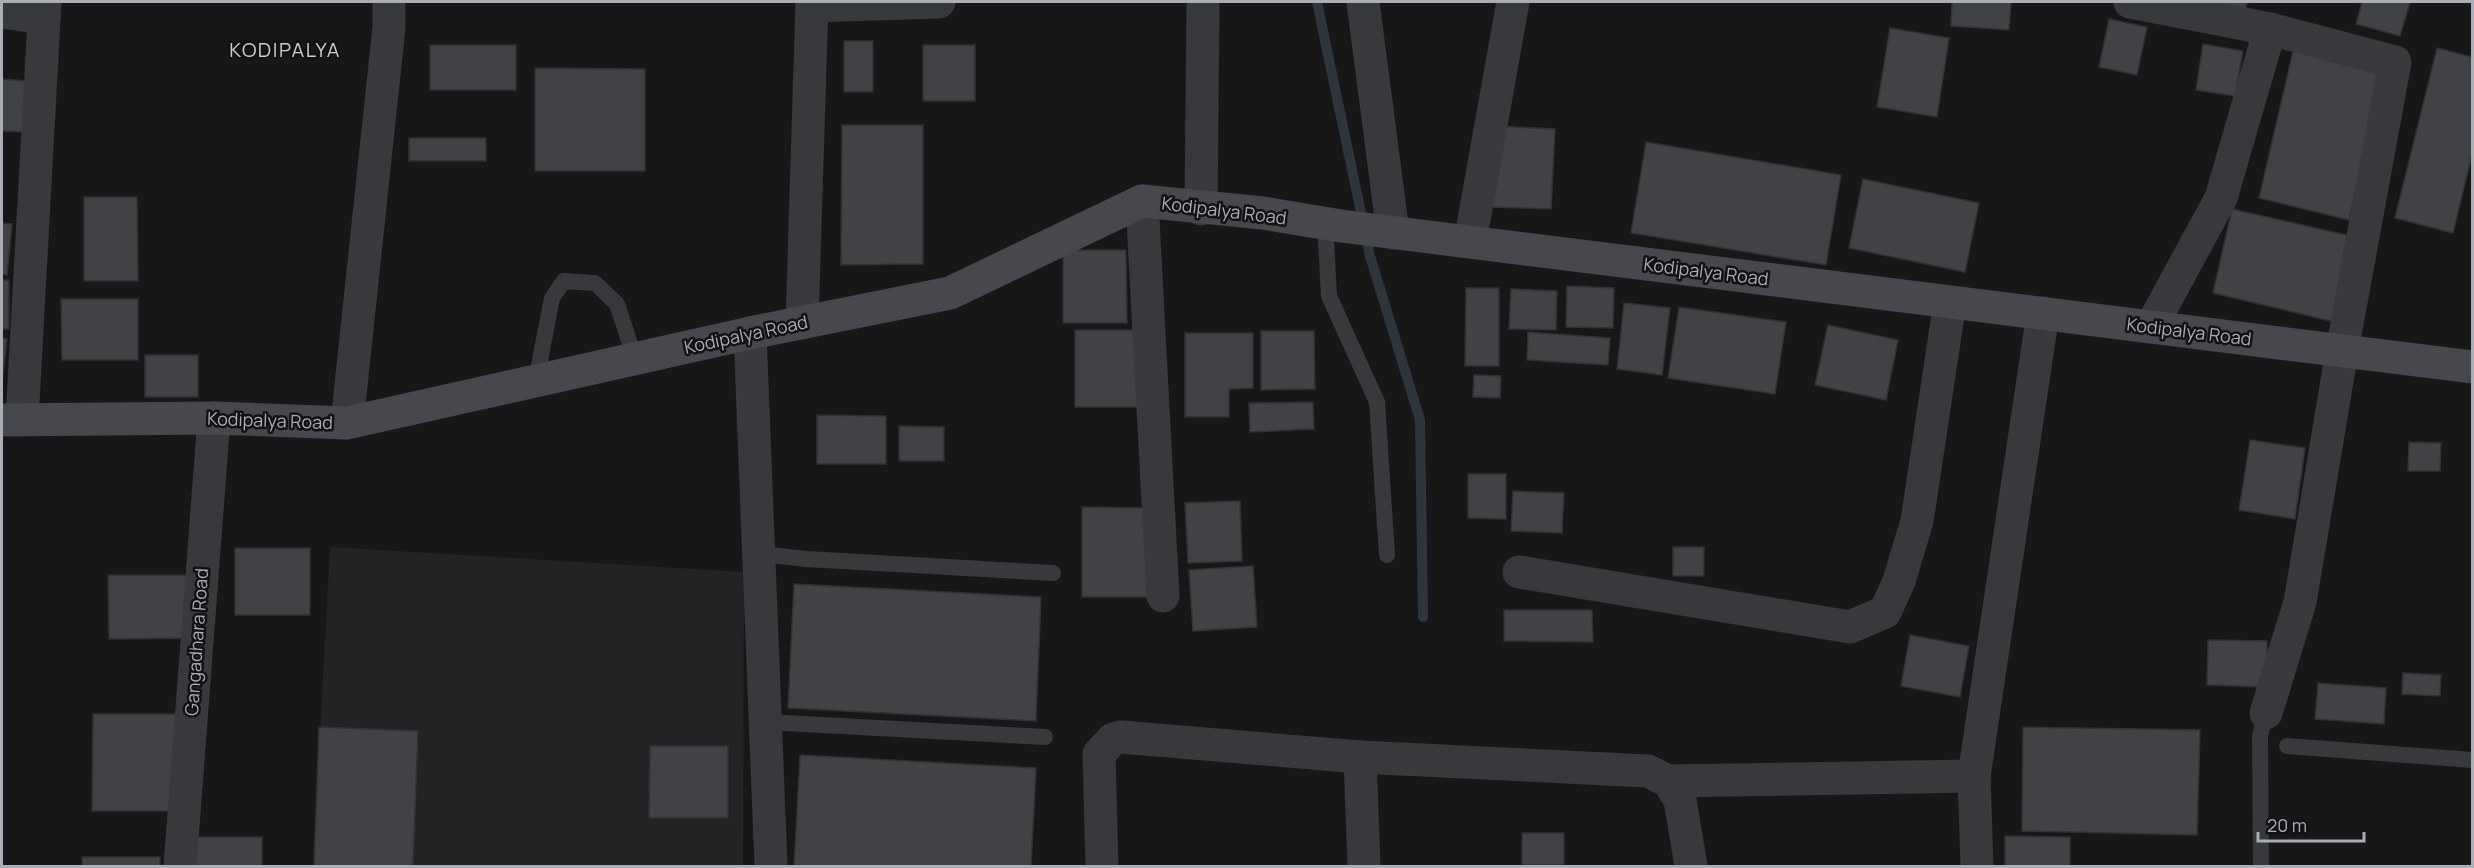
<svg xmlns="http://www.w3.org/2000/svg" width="2474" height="868" viewBox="0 0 2474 868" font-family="Manrope,sans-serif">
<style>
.built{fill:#232325}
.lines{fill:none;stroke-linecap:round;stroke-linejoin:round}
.stream{stroke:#2e353c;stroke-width:10}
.building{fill:#414245;stroke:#313134;stroke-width:1.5}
.service{stroke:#38393d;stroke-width:16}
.minor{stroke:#38393d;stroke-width:33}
.secondary{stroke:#46484d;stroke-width:33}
.labels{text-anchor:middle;stroke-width:5;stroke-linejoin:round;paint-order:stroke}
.street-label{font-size:18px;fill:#aaaeb7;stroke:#121213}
.neighbourhood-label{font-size:20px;letter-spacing:1.5px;fill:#cacdd4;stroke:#121213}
</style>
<rect width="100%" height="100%" fill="#171718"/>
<polygon class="built" points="330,547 744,572 743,866 313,866"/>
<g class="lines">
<polyline class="stream" points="1317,2 1370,256 1420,420 1423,617"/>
</g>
<g class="building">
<polygon points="1952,2 2011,2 2009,30 1951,26"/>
<polygon points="2205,2 2247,2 2245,11"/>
<polygon points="2362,2 2410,2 2400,36 2356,24"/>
<polygon points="2109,19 2147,27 2137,75 2099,67"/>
<polygon points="1890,28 1949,38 1937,117 1877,107"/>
<rect x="844" y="41" width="29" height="51"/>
<polygon points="2203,44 2243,51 2235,96 2196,90"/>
<rect x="430" y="45" width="86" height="45"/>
<rect x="923" y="45" width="52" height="56"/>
<polygon points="2294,47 2384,68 2349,220 2259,198"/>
<polygon points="2437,48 2472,57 2472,155 2453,233 2395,218"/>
<polygon points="535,68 645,69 645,171 535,171"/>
<polygon points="2,79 26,81 24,132 2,131"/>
<polygon points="842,125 923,125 923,264 841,265"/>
<polygon points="1496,126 1555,129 1551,209 1492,207"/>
<rect x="409" y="138" width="77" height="23"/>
<polygon points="1646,142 1841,175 1826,265 1631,233"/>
<polygon points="1863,179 1979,203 1965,272 1849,248"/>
<polygon points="84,197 137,197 138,281 84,281"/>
<polygon points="2232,209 2355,237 2335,322 2213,293"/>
<polygon points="2,223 12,224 7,275 2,274"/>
<polygon points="1063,250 1126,250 1127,323 1063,323"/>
<rect x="2" y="280" width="7" height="49"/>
<polygon points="1567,286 1614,288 1613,328 1566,327"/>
<polygon points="1466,288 1499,288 1499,366 1465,366"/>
<polygon points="1511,289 1557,291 1556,330 1509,329"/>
<polygon points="61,299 138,299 138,360 62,360"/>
<polygon points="1624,303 1670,308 1662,375 1617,369"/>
<polygon points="1679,307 1786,322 1775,394 1668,378"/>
<polygon points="1828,325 1898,340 1886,400 1815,385"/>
<rect x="1075" y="330" width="63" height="77"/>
<polygon points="1261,331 1314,331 1315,389 1261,390"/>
<polygon points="1528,332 1610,338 1608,365 1527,360"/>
<polygon points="1185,333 1253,333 1253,388 1229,389 1229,417 1185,417"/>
<polygon points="2,338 7,339 2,382"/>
<rect x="145" y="355" width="53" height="42"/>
<polygon points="1474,375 1501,376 1500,398 1473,397"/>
<polygon points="1313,402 1314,429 1250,432 1249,403"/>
<polygon points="817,415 886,416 886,464 817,464"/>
<polygon points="899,426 944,427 944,461 899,461"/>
<polygon points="2250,440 2305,448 2295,519 2239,510"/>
<polygon points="2409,442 2441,443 2440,471 2408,471"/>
<polygon points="1468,474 1506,474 1506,519 1468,518"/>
<polygon points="1513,491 1564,493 1562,533 1511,531"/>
<polygon points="1240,501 1242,561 1188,563 1185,503"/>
<polygon points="1082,507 1150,508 1150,597 1082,597"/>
<rect x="1673" y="547" width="31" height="29"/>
<rect x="235" y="548" width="75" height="67"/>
<polygon points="1253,566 1257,627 1193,631 1189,570"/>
<polygon points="108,575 189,575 189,638 109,639"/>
<polygon points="794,584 1041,597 1036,721 788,708"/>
<polygon points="1504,610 1592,610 1593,642 1504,641"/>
<polygon points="1910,635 1969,646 1960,697 1901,686"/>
<polygon points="2208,640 2267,641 2267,687 2207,685"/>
<polygon points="2403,673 2441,675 2440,696 2402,694"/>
<polygon points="2318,683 2386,688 2384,724 2315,719"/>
<polygon points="93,714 176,714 176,811 92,811"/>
<polygon points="319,727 418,731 413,866 314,866"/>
<polygon points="2023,727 2200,730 2197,835 2022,831"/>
<polygon points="650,746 728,746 728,818 649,818"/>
<polygon points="800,755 1036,768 1031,866 794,866"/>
<rect x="1522" y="833" width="42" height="32"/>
<polygon points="2005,836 2070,837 2070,866 2005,866"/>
<rect x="196" y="837" width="66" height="29"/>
<rect x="82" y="857" width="78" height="9"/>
</g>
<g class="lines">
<g class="service">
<polyline points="1325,224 1329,296 1377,402 1387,555"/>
<polyline points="536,381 552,298 564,281 595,283 617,304 635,359"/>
<polyline points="759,554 807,559 1053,573"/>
<polyline points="766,722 1045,737"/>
<polyline points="2287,746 2472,760"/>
<polyline points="2261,866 2260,736 2266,713"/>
</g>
<g class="minor">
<polyline points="1363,2 1393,233"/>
<polyline points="2130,2 2270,29 2395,62 2342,351 2300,602 2266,713"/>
<polyline points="812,6 939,2"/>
<polyline points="2,12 44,18"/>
<polyline points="1142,201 1163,596"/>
<polyline points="1201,209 1203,2"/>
<polyline points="1470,242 1513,2"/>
<polyline points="802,323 812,2"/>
<polyline points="2151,327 2221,198 2270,29"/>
<polyline points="750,333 771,866"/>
<polyline points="22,420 45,2"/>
<polyline points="347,423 389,27 389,2"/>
<polyline points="1519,572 1850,627 1885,612 1899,581 1917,521 1950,302"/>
<polyline points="1360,757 1364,866"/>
<polyline points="1668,781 1974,776"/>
<polyline points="180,866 214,418"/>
<polyline points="1102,866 1099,754 1113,739 1121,737 1360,757 1648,771 1668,781 1680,800 1691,866"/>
<polyline points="1977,866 1974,776 2043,313"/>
</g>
<polyline class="secondary" points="2,420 214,418 347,423 750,333 950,293 1142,201 1263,213 1341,226 2472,367"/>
</g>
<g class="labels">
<g class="street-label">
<text transform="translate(1224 211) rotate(7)" y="6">Kodipalya Road</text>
<text transform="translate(1706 272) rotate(7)" y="6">Kodipalya Road</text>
<text transform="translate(2189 332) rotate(7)" y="6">Kodipalya Road</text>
<text transform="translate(746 335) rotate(-12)" y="6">Kodipalya Road</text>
<text transform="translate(270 421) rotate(2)" y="6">Kodipalya Road</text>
<text transform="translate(197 642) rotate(-86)" y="6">Gangadhara Road</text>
</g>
<g class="neighbourhood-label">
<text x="285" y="57">KODIPALYA</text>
</g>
</g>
<rect width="2474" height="868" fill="none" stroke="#aaaeb7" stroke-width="6"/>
<path d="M2258 832v9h106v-9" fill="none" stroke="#aaaeb7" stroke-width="3"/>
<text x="2267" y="832" font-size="18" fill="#aaaeb7" stroke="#121213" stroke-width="4.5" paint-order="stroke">20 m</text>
</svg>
